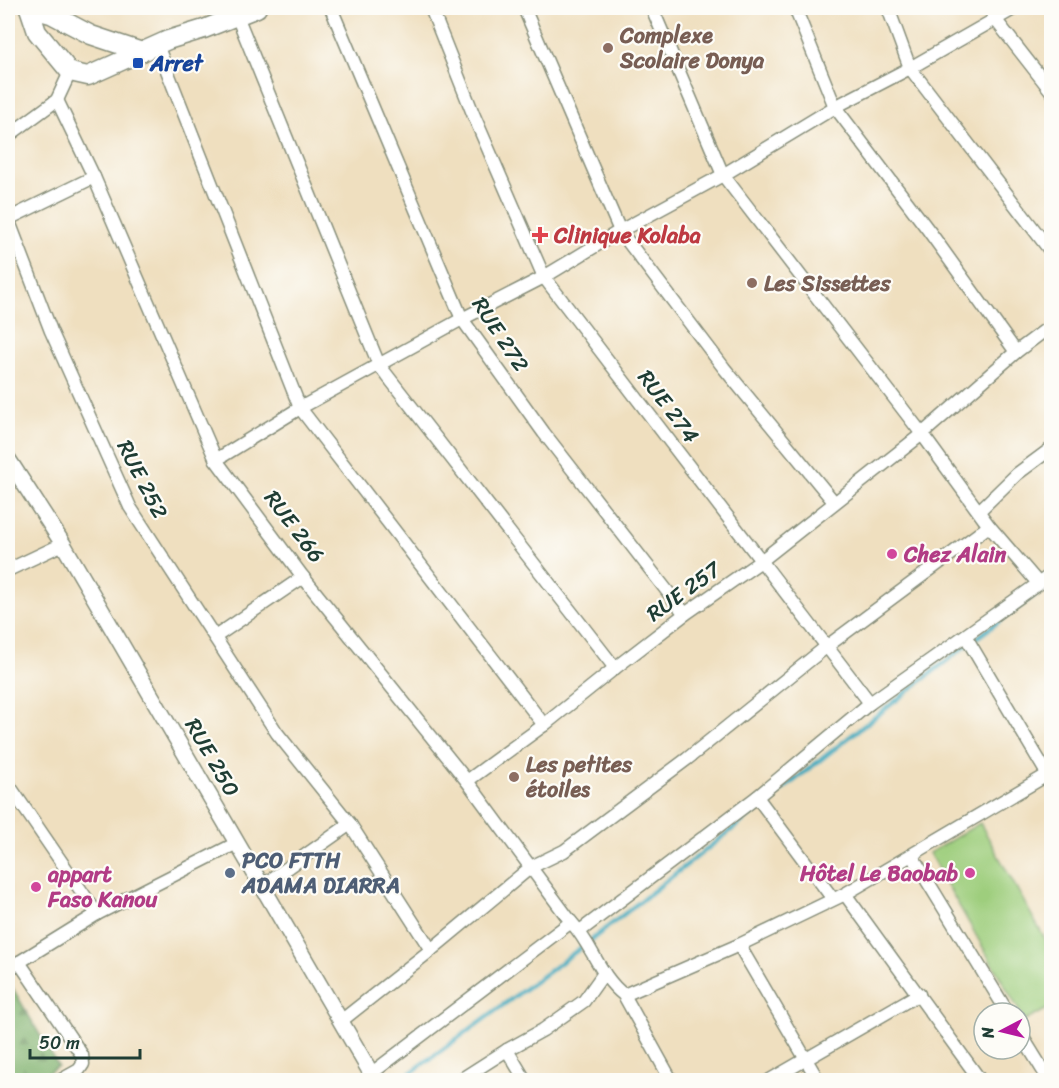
<svg xmlns="http://www.w3.org/2000/svg" width="1059" height="1088" viewBox="0 0 1059 1088" font-family="Sriracha,sans-serif">
<style>
.forest{fill:url(#forest-firs);stroke:#4e7750;stroke-width:1.5}
.garden{fill:#9ece7d;stroke:#5e8658;stroke-width:1.5}
.lines{fill:none;stroke-linecap:round;stroke-linejoin:round}
.stream{stroke:#3da9bd;stroke-width:4.5}
.minor-casing{stroke:#878e7a;stroke-width:15}
.tertiary-casing{stroke:#878e7a;stroke-width:18}
.secondary-casing{stroke:#878e7a;stroke-width:21}
.minor{stroke:#fff;stroke-width:12}
.tertiary{stroke:#fff;stroke-width:15}
.secondary{stroke:#fff;stroke-width:18}
.education-dot{fill:#8d6e63;stroke:#fdfcf7;stroke-width:2}
.transit-dot{fill:#1a4fb4;stroke:#fdfcf7;stroke-width:2}
.health-dot{fill:#e0444e;stroke:#fdfcf7;stroke-width:2}
.hotel-dot{fill:#d1479c;stroke:#fdfcf7;stroke-width:2}
.service-dot{fill:#5c6f8a;stroke:#fdfcf7;stroke-width:2}
.labels{text-anchor:middle;stroke-width:4.5;stroke-linejoin:round;paint-order:stroke}
.education-label{font-size:22px;font-weight:bold;fill:#785e54;stroke:#fdfcf7;text-anchor:start}
.transit-label{font-size:22px;font-weight:bold;fill:#164399;stroke:#fdfcf7;text-anchor:start}
.health-label{font-size:22px;font-weight:bold;fill:#be3a42;stroke:#fdfcf7;text-anchor:start}
.street-label{font-size:22px;fill:#1f3d34;stroke:#fdfcf7}
.hotel-label{font-size:22px;font-weight:bold;fill:#b23c85;stroke:#fdfcf7;text-anchor:start}
.service-label{font-size:22px;font-weight:bold;fill:#4e5e75;stroke:#fdfcf7;text-anchor:start}
</style>
<defs>
<pattern id="forest-firs" width="22" height="20" patternUnits="userSpaceOnUse" patternTransform="scale(1.5)"><rect width="22" height="20" fill="#7eb16c"/><path d="M5 1l3.5 6h-7zM16 11l3.5 6h-7z" fill="#67915a"/></pattern>
</defs>
<rect width="100%" height="100%" fill="#fdfcf7"/>
<filter id="ink" filterUnits="userSpaceOnUse"><feTurbulence type="fractalNoise" baseFrequency=".0167" numOctaves="2"/><feDisplacementMap in="SourceGraphic" scale="12" xChannelSelector="R" yChannelSelector="G"/><feConvolveMatrix kernelMatrix="1 2 1 2 8 2 1 2 1" color-interpolation-filters="sRGB"/></filter>
<filter id="wash" filterUnits="userSpaceOnUse"><feTurbulence type="fractalNoise" baseFrequency=".008" numOctaves="4" result="noise"/><feDisplacementMap in="SourceGraphic" scale="24" xChannelSelector="R" yChannelSelector="G"/><feGaussianBlur stdDeviation="1.35" result="paint"/><feColorMatrix in="noise" values="0 0 0 0 0 0 0 0 0 0 0 0 0 0 0 0 0 1.4 0 .05"/><feComposite in="paint" operator="in"/></filter>
<g filter="url(#wash)">
<rect width="100%" height="100%" fill="#efdfbf"/>
<polygon class="forest" points="8,980 58,1066 36,1080 8,1080"/>
<polygon class="garden" points="980,823 1051,950 1051,1007 1025,1021 929,853"/>
<g class="lines">
<polyline class="stream" points="401,1080 586,944 959,651 1052,582"/>
</g>
</g>
<g filter="url(#ink)">
<g class="lines">
<defs>
<g id="minor">
<polyline points="331,8 462,319 544,433 685,614"/>
<polyline points="431,8 474,116 544,277 870,703"/>
<polyline points="524,8 620,231 724,368 834,502"/>
<polyline points="652,8 723,175 922,434 989,526 1038,583"/>
<polyline points="795,8 835,107 929,231 1016,352"/>
<polyline points="888,8 910,68 1052,253"/>
<polyline points="990,8 995,19 1052,92"/>
<polyline points="237,16 379,365 615,668"/>
<polyline points="157,45 300,408 544,725"/>
<path d="M57,100L94,177L216,460L303,577L467,781L571,922C592,944 599,976 624,995L671,1080"/>
<polyline points="8,136 57,100 70,72"/>
<polyline points="8,219 51,331 130,507 277,733 350,824 431,950"/>
<polyline points="8,219 94,177"/>
<polyline points="216,460 300,408 462,319 544,277 620,231 723,175 835,107 910,68 1015,8"/>
<polyline points="979,511 1017,474 1052,448"/>
<polyline points="8,570 63,544"/>
<polyline points="215,637 303,577"/>
<polyline points="966,637 1052,782"/>
<polyline points="467,781 544,725 615,668 685,614 761,561 922,434 1016,352 1052,325"/>
<polyline points="8,784 97,914"/>
<polyline points="757,797 833,899"/>
<polyline points="912,856 1008,1013"/>
<polyline points="262,886 350,824"/>
<polyline points="845,894 980,1080"/>
<polyline points="580,931 757,797 870,703 1052,574"/>
<polyline points="739,945 818,1080"/>
<polyline points="19,962 82,1055 83,1064 79,1070 61,1080"/>
<polyline points="8,969 97,914 237,843"/>
<polyline points="624,995 739,945 845,894 1052,772"/>
<polyline points="341,1021 431,950 531,867 564,851 687,759 826,647 989,526"/>
<polyline points="1020,1033 1049,1080"/>
<polyline points="507,1050 525,1080"/>
<polyline points="372,1073 571,922"/>
<polyline points="460,1080 507,1050 543,1030 584,1001 604,973"/>
<polyline points="770,1080 919,994"/>
</g>
<polyline id="tertiary" points="8,459 63,544 375,1080"/>
<g id="secondary">
<polyline points="29,8 37,32 70,72 88,76 168,40 204,29 257,8"/>
<polyline points="29,8 51,14 91,35 142,52"/>
</g>
</defs>
<use href="#minor" class="minor-casing"/>
<use href="#tertiary" class="tertiary-casing"/>
<use href="#secondary" class="secondary-casing"/>
<use href="#minor" class="minor"/>
<use href="#tertiary" class="tertiary"/>
<use href="#secondary" class="secondary"/>
</g>
</g>
<g class="education-dot">
<circle cx="608" cy="48" r="6"/>
<circle cx="752" cy="283" r="6"/>
<circle cx="514" cy="777" r="6"/>
</g>
<rect class="transit-dot" x="132" y="57" width="12" height="12" rx="3"/>
<path class="health-dot" d="M537 226h6v6h6v6h-6v6h-6v-6h-6v-6h6z"/>
<g class="hotel-dot">
<circle cx="892" cy="554" r="6"/>
<circle cx="970" cy="873" r="6"/>
<circle cx="36" cy="887" r="6"/>
</g>
<circle class="service-dot" cx="230" cy="873" r="6"/>
<g class="labels">
<g class="education-label">
<text x="620" y="43">Complexe<tspan x="620" dy="25">Scolaire Donya</tspan></text>
<text x="764" y="291">Les Sissettes</text>
<text x="526" y="772">Les petites<tspan x="526" dy="25">étoiles</tspan></text>
</g>
<g class="transit-label">
<text x="150" y="71">Arret</text>
</g>
<g class="health-label">
<text x="554" y="243">Clinique Kolaba</text>
</g>
<g class="street-label">
<text transform="translate(501 334) rotate(57)" y="8">RUE 272</text>
<text transform="translate(669 406) rotate(53)" y="8">RUE 274</text>
<text transform="translate(143 479) rotate(63)" y="8">RUE 252</text>
<text transform="translate(295 526) rotate(53)" y="8">RUE 266</text>
<text transform="translate(683 591) rotate(-36)" y="8">RUE 257</text>
<text transform="translate(213 757) rotate(60)" y="8">RUE 250</text>
</g>
<g class="hotel-label">
<text x="904" y="562">Chez Alain</text>
<text x="958" y="881" text-anchor="end">Hôtel Le Baobab</text>
<text x="48" y="882">appart<tspan x="48" dy="25">Faso Kanou</tspan></text>
</g>
<g class="service-label">
<text x="242" y="868">PCO FTTH<tspan x="242" dy="25">ADAMA DIARRA</tspan></text>
</g>
</g>
<rect width="1059" height="1088" fill="none" stroke="#fdfcf7" stroke-width="30"/>
<g transform="translate(1002 1031) rotate(263)"><circle r="28" fill="#fdfcf7" stroke="#a4b0a9" stroke-width="1.5"/>
<path d="M0-4.5L10 22L0 15L-10 22Z" fill="#b5179e"/>
<text y="-9" font-size="16" font-weight="bold" text-anchor="middle" fill="#1f3d34">N</text>
</g>
<path d="M30 1049v9h110v-9" fill="none" stroke="#1f3d34" stroke-width="3"/>
<text x="39" y="1049" font-size="18" fill="#1f3d34" stroke="#fdfcf7" stroke-width="4.5" paint-order="stroke">50 m</text>
</svg>
